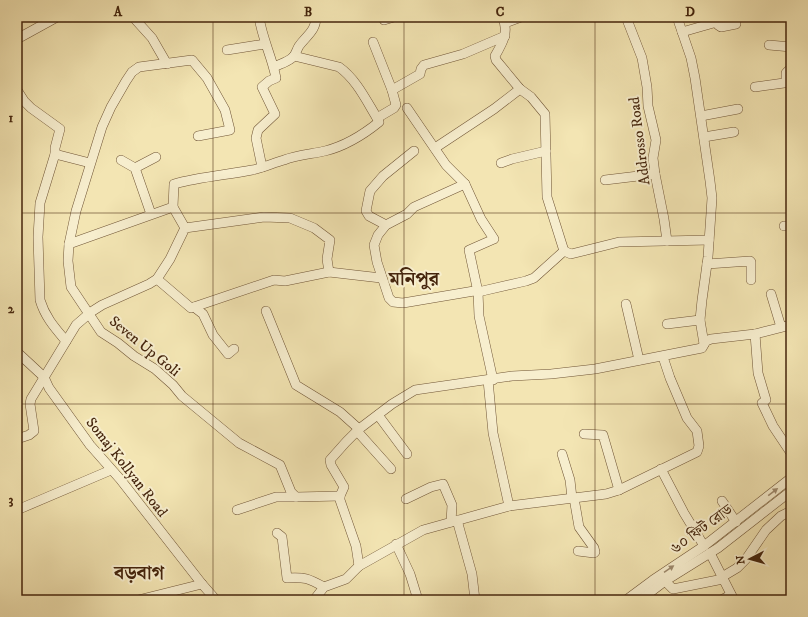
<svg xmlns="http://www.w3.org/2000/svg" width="808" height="617" viewBox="0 0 808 617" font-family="'IM FELL DW Pica','Noto Serif Bengali',serif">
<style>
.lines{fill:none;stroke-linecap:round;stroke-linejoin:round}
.minor-casing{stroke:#705536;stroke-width:10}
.minor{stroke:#f7eece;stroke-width:9}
.oneway{fill:#9e8a6e}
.grid{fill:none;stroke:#45250d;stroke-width:1;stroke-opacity:0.55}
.labels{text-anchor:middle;stroke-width:4;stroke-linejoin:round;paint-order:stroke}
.street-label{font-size:15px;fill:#45250d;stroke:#f7eece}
.district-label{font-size:19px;font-weight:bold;fill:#45250d;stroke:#f7eece}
.neatline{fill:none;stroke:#45250d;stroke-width:1.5}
.grid-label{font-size:13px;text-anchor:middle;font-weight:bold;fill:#45250d}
</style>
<rect width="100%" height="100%" fill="#f3e5b3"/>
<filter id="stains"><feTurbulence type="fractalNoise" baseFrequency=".005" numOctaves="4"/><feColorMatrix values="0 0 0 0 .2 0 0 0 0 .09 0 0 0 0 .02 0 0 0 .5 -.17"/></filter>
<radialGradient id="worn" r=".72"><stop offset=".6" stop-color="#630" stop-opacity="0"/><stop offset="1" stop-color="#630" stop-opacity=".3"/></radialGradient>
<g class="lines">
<defs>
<g id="minor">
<polyline points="133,17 152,38 167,64"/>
<path d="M259,17C262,38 272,57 276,78L269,81L262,87L275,114L258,130L256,138L262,167"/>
<path d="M502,17C510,31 502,44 495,56L496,60L520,89L531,97L545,114L547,197L564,251"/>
<polyline points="626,17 642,58 647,87 648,106 656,140 653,158 655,174 664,219 667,241"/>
<polyline points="677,17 691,58 695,78 710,181 712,198 708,257 702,300 700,320 704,344"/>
<polyline points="716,17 718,25 721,27 736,24"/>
<polyline points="384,20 394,17"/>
<polyline points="505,23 521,17"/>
<polyline points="682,32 717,22"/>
<polyline points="17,39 57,17"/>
<polyline points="373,42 392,90"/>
<polyline points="769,45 791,47"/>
<polyline points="227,50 265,44"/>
<path d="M294,56L339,67C356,79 366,100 377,118"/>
<path d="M274,67C280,64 288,62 293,57C296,54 297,49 299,46C306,36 316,31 316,17"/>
<polyline points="755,87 784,83 786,82 786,73 789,70 791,70"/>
<path d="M17,90L24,101L31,108L60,129L55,148V154L40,203L38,237L40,300C45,317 55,328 66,341"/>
<polyline points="407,108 446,165 465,184 481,219 494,239 469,250 478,292 479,316 493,380"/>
<polyline points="701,116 738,109"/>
<polyline points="198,136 230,130 225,110 207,78 192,60 139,67 132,72 126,81 111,107 102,127 76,211 69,244 68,261 71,287 101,332 118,343 134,356 155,369 173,385 182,396 239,443 280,465 291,492 296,497 340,496"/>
<polyline points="704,137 734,132"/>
<polyline points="435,148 494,109 520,89"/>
<polyline points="55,154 90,163"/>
<polyline points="121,160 135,168 151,214"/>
<polyline points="501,163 512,159 546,151"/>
<polyline points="135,168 156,157"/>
<polyline points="605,180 655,174"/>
<polyline points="465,184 414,207 407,214 386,225 378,235 374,245 377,262 389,298 393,302 403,303 474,291 478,292 526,281 534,278 564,251"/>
<polyline points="386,225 369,216 366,211 370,191 383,176 414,151"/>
<polyline points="784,226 791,226"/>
<path d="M185,228L173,207L174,184C199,177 226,175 252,170C263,168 273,163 284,160C297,155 312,154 325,151C345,146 363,135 379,122L377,118L394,108L396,105L392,90L420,74L421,69L424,65L463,54L505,36"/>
<polyline points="69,244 173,207"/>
<polyline points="564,251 571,254 619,242 709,240"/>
<polyline points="707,264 750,261 751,262 751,280"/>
<polyline points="157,279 191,308 274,280 285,281 329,272 381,278"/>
<polyline points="771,294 781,327"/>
<polyline points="626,304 639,360"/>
<polyline points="194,307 203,314 213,335 228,354 234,349"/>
<polyline points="266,311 296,385 340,412 359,429"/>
<polyline points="667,324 700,320"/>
<polyline points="755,334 758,373 766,400 762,403 773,426 791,453"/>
<polyline points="17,352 44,377 49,388 90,445 120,479 202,584 216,600"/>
<polyline points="488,380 493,433 509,506"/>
<polyline points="378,415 407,454"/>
<polyline points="357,431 391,469"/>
<polyline points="584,434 603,435 619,490"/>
<polyline points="17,439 29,435 34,431 30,404 31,399 76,325 91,312 102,305 149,284 157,279 170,259 185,228 264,217 290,218 314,228 330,240 327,259 329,272"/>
<polyline points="562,454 570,480 572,498"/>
<polyline points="661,469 684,513 704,546"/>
<polyline points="574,498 579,527 594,548 595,552 594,553 578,551"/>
<polyline points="406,499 431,487 443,484 452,505 451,522"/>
<polyline points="722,501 736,522"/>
<polyline points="17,510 111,470"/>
<polyline points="237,510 276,497 296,497"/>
<polyline points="457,520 472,574 475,600"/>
<path d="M277,533L282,537L287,578C305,577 308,578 324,587"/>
<polyline points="396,544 410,574 418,600"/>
<polyline points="710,553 734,600"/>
<polyline points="359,566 356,546 340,500 340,496 344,487 331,465 330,460 346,442 359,429 392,404 415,390 512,376 551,374 595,369 702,348 706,341 711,339 755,334 791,325"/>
<polyline points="722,577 737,568 746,559 766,530 781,516 791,511"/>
<polyline points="665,581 673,589 723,579"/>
<polyline points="138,600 202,584"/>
<polyline points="314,600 324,587 346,579 359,566 423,530 509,506 606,494 619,490 697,452 699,446 697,431 687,418 670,378 663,357"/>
<polyline points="626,600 653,580 704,546 791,478"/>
<polyline points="640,600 665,581 718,548 791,491"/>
<polyline points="721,600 731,595"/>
</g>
</defs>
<use href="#minor" class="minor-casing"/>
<use href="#minor" class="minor"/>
</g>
<defs><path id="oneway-solid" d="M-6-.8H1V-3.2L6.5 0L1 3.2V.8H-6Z"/></defs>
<g class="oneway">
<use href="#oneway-solid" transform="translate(773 492) rotate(-37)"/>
<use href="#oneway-solid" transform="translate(669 569) rotate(-34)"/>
</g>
<path class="grid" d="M213,17V600M404,17V600M595,17V600M17,213H791M17,404H791"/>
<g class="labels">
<g class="street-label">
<text transform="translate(639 141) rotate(-97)" y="5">Addrosso Road</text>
<text transform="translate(145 346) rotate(39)" y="5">Seven Up Goli</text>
<text transform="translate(127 467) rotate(52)" y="5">Somaj Kollyan Road</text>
<text transform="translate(701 529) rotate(-36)" y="5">৬০ ফিট রোড</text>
</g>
<g class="district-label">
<text x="414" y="285">মনিপুর</text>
<text x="139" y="579">বড়বাগ</text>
</g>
</g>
<rect width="808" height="617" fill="none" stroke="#f3e5b3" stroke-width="44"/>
<g transform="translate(750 559) rotate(264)" stroke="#f7eece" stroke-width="3" paint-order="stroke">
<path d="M0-3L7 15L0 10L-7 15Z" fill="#45250d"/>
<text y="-6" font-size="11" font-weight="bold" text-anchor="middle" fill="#45250d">N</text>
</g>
<rect x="22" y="22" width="764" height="573" class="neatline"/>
<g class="grid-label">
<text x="118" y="16">A</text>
<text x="308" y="16">B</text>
<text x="500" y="16">C</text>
<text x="690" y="16">D</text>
<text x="11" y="122">1</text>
<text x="11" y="313">2</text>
<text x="11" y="504">3</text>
</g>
<rect width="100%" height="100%" filter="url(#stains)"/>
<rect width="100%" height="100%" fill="url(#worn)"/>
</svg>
